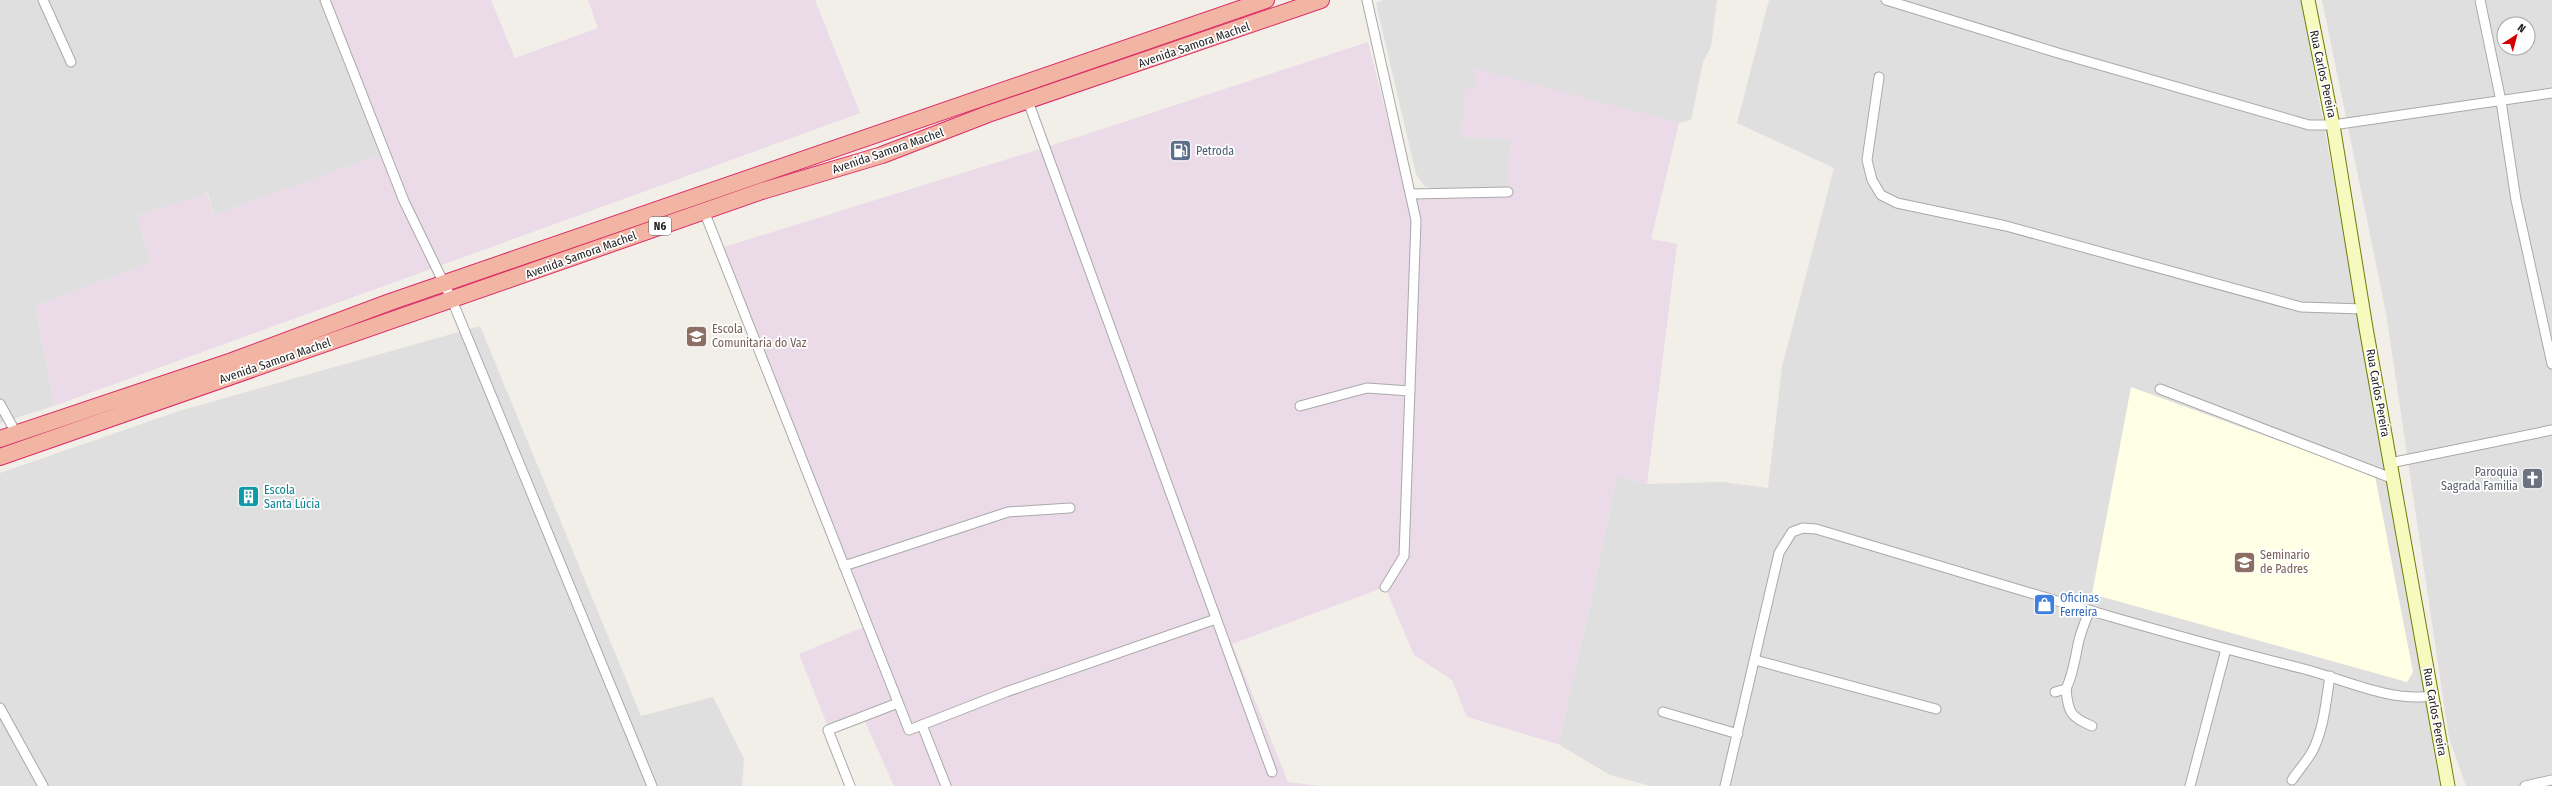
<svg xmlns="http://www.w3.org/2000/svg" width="2552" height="786" viewBox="0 0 2552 786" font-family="'Fira Sans Condensed',sans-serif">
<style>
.residential{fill:#e0dfdf;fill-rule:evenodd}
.industrial{fill:#ebdbe8}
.education{fill:#ffffe5}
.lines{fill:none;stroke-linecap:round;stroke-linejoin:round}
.minor-casing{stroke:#a9a9a9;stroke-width:11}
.secondary-casing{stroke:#707d05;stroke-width:15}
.trunk-casing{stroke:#dc2a67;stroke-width:18}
.minor{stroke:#fff;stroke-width:9}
.secondary{stroke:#f7fabf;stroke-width:13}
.trunk{stroke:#f2b4a3;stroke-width:16}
.labels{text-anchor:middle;stroke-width:3.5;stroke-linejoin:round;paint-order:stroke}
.shield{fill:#fff;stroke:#646464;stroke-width:1}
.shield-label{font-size:11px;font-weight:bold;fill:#222}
.street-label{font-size:12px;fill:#222;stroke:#fff}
.service-label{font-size:12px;fill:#4e5e75;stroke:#fff;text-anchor:start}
.education-label{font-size:12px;fill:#785e54;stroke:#fff;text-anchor:start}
.worship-label{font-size:12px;fill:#5b616d;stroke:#fff;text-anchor:end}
.culture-label{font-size:12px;fill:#0d838f;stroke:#fff;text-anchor:start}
.shop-label{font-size:12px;fill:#366cbe;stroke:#fff;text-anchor:start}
</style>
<rect width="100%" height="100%" fill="#f2efe9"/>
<g class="residential">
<polygon points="0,0 323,0 389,152 214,215 208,193 137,216 151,262 36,306 54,406 0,423"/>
<polygon points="1383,0 1717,0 1711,47 1703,62 1691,120 1679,123 1476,87 1461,137 1511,138 1508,196 1425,187 1416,174 1376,3"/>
<polygon points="1769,0 2301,0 2359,318 2440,786 1651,786 1610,775 1558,744 1591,601 1617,475 1647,484 1723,482 1768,488 1782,367 1834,168 1737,123"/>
<path d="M2322,0H2552V786H2466L2449,738L2386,313ZM2504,24H2528V48H2504Z"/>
<polygon points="480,326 641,716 713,697 744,759 742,786 0,786 0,473 179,411"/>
</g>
<g class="industrial">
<polygon points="325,0 491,0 515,58 598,28 588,0 815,0 860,113 54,406 36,306 151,262 137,216 207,193 214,215 388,152"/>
<polygon points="1368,42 1407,196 1505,198 1511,139 1461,137 1465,90 1476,87 1473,68 1679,123 1651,239 1677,244 1647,484 1617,475 1591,601 1558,744 1467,717 1452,680 1414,655 1385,587 1232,644 1288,782 1320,786 894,786 863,717 828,727 799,654 871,624 776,390 724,247 1053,145"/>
</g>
<polygon class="education" points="2131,387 2375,476 2413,672 2407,682 2092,594"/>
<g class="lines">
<defs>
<g id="minor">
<polyline points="43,0 71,62"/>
<polyline points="325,0 404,201 452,300 652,786"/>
<polyline points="1367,0 1416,220 1404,556 1385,587"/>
<polyline points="1886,0 2058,53 2309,125 2333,125 2552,93"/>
<polyline points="2480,0 2501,101 2516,200 2552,364"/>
<polyline points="1879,77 1867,160 1872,180 1881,195 1897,203 2006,226 2301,307 2363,309"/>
<polyline points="1028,101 1272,772"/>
<polyline points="1412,194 1508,192"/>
<polyline points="704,211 909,730 1006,692 1216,619"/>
<polyline points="2160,389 2394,479"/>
<polyline points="0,404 16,433"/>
<polyline points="1300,406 1367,388 1410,391"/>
<polyline points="2390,463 2552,430"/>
<polyline points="844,566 1008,512 1070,508"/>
<polyline points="1755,660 1936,709"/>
<path d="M2066,689C2068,712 2070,717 2092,726"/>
<path d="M2055,692L2066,689C2074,672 2075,657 2079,640C2082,629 2086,619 2090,610"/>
<polyline points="0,708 43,786"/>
<polyline points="1663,712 1738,734"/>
<polyline points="922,725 946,786"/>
<path d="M2292,780C2298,771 2306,762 2312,752C2324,729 2326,701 2330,676"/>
<polyline points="850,786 828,730 898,703"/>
<path d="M1725,786L1779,553L1792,532L1803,528L1816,529C1978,577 2140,628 2304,669C2346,680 2389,702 2432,696"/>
<polyline points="2190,786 2226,649"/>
<polyline points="2525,786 2552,780"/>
</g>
<polyline id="secondary" points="2308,0 2333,125 2366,328 2448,786"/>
<g id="trunk">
<polyline points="0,439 232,361 390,302 1266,0"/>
<polyline points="0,457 762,191 882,155 988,114 1321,0"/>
</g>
</defs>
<use href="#minor" class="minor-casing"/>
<use href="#secondary" class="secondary-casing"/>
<use href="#trunk" class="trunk-casing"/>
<use href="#minor" class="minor"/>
<use href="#secondary" class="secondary"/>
<use href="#trunk" class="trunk"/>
</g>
<defs>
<symbol id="fuel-square" viewBox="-11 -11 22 22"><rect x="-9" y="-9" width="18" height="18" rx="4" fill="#5c6f8a" stroke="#fff"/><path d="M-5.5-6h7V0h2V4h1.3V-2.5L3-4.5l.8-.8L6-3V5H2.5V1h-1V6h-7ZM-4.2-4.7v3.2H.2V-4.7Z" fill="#fff"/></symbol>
<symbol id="school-square" viewBox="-11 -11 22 22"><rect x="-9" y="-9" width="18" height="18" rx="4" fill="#8d6e63" stroke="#fff"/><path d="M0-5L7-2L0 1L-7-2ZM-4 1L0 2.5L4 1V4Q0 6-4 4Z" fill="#fff"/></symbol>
<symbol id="church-square" viewBox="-11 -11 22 22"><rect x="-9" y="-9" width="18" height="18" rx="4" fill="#6b7280" stroke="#fff"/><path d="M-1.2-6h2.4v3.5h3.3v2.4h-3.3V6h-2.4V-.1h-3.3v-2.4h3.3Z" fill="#fff"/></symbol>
<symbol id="building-square" viewBox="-11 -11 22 22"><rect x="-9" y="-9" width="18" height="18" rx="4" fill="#0f9aa8" stroke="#fff"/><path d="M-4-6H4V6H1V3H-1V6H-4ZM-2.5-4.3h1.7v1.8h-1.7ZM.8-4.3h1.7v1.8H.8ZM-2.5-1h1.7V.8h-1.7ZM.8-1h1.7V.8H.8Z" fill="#fff"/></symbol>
<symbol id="university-square" viewBox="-11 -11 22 22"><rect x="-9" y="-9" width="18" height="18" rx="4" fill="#8d6e63" stroke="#fff"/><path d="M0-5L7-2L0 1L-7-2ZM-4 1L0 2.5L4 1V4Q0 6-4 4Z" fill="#fff"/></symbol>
<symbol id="shop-square" viewBox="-11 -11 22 22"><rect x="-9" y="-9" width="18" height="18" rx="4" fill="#3f7fe0" stroke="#fff"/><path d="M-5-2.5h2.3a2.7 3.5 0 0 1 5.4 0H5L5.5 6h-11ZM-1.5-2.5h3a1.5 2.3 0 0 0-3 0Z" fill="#fff"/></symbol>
</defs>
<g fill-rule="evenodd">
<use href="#fuel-square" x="1168" y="138" width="25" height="25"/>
<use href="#school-square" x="684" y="324" width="25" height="25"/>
<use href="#church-square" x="2520" y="466" width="25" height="25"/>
<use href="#building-square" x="236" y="484" width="25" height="25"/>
<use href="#university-square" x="2232" y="550" width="25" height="25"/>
<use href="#shop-square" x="2032" y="592" width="25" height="25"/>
</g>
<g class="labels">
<rect class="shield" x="649" y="217" width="22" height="18" rx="3"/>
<g class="shield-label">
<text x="660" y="230">N6</text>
</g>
<g class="street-label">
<text transform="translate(1194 45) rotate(-19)" y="4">Avenida Samora Machel</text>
<text transform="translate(2323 74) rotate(78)" y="4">Rua Carlos Pereira</text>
<text transform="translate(888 151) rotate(-19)" y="4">Avenida Samora Machel</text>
<text transform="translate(581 255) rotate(-20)" y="4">Avenida Samora Machel</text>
<text transform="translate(275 361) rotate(-19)" y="4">Avenida Samora Machel</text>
<text transform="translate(2378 393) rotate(80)" y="4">Rua Carlos Pereira</text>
<text transform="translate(2435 712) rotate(80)" y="4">Rua Carlos Pereira</text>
</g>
<g class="service-label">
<text x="1196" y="155">Petroda</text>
</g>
<g class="education-label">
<text x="712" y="333">Escola<tspan x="712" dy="14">Comunitaria do Vaz</tspan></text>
<text x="2260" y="559">Seminario<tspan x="2260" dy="14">de Padres</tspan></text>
</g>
<g class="worship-label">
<text x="2518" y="476">Paroquia<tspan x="2518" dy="14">Sagrada Familia</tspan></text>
</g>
<g class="culture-label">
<text x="264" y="494">Escola<tspan x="264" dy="14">Santa Lúcia</tspan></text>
</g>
<g class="shop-label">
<text x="2060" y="602">Oficinas<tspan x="2060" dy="14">Ferreira</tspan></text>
</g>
</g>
<g transform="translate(2516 36) rotate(36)"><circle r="19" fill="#ffffff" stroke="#a7a7a7"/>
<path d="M0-3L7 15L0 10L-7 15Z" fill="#d40000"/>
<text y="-6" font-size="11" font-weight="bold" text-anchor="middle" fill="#222222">N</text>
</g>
</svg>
